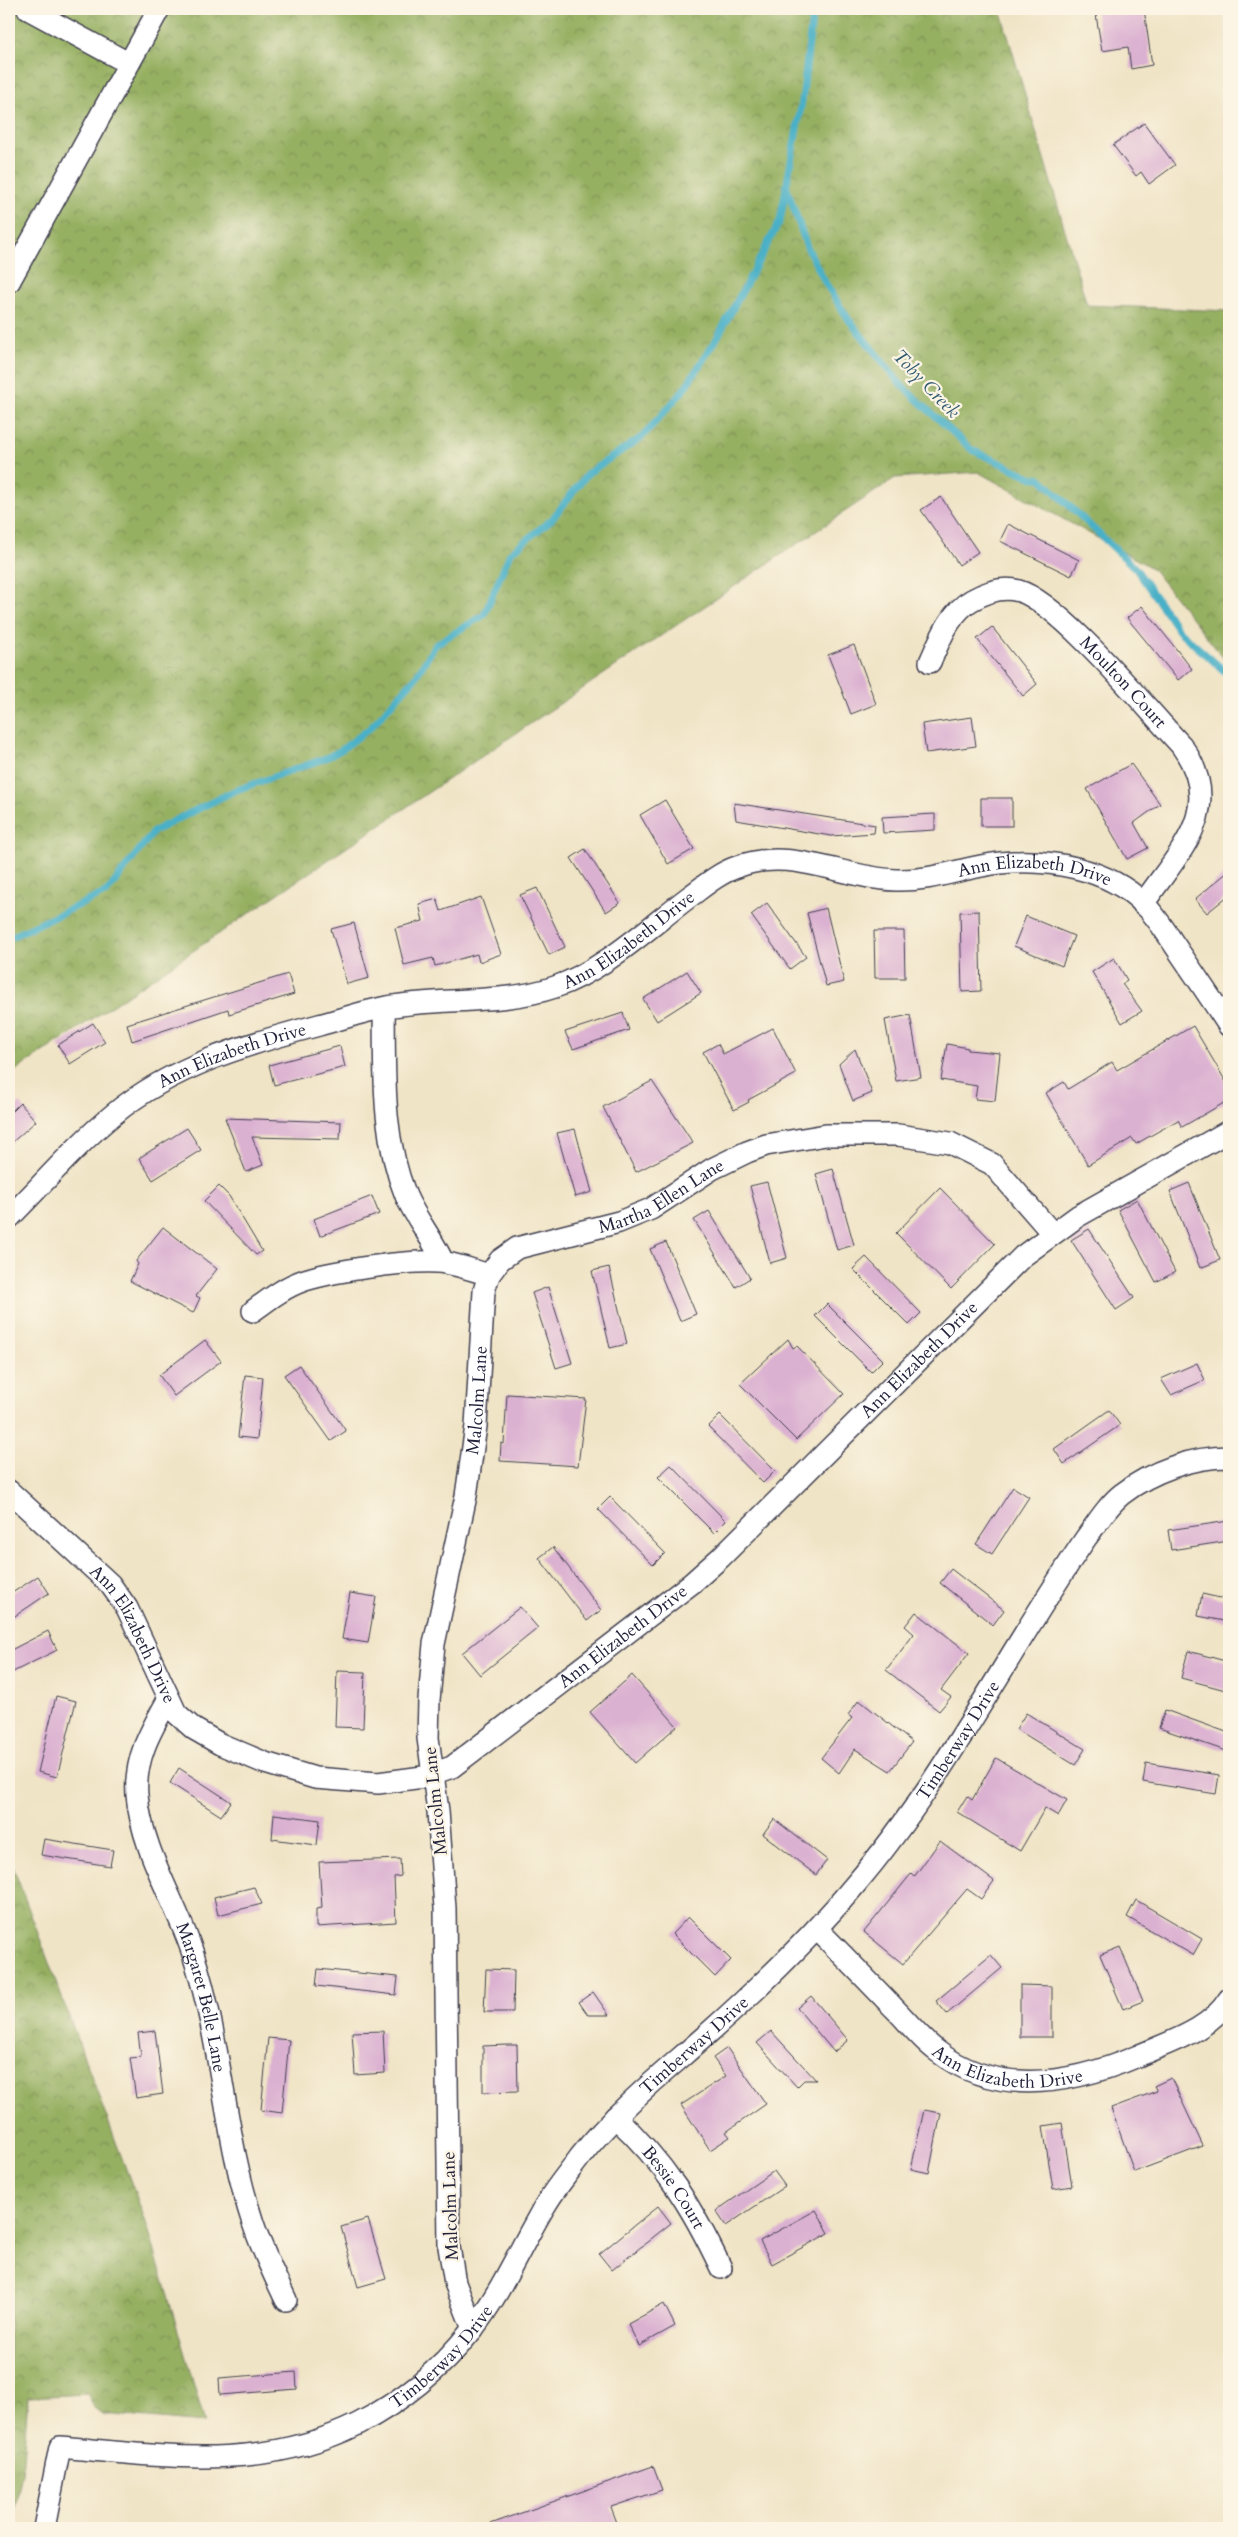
<svg xmlns="http://www.w3.org/2000/svg" width="1238" height="2537" viewBox="0 0 1238 2537" font-family="Cardo,serif">
<style>
.forest{fill:url(#forest-crowns);stroke:#5c694e}
.lines{fill:none;stroke-linecap:round;stroke-linejoin:round}
.stream{stroke:#48b0c7;stroke-width:7}
.building{fill:#dbb1d1}
.street-casing{stroke:#413f50;stroke-width:24}
.street{stroke:#fff;stroke-width:21}
.labels{text-anchor:middle;stroke-width:4.5;stroke-linejoin:round;paint-order:stroke}
.street-label{font-size:18px;fill:#22223b;stroke:#fcf5e5}
.water-label{font-size:19px;font-style:italic;fill:#315b73;stroke:#fcf5e5}
</style>
<defs>
<pattern id="forest-crowns" width="20" height="18" patternUnits="userSpaceOnUse" patternTransform="scale(1.25)"><rect width="20" height="18" fill="#96b062"/><path d="M2 6a3 3 0 1 1 6 0M12 15a3 3 0 1 1 6 0" fill="none" stroke="#7a8f52"/></pattern>
</defs>
<rect width="100%" height="100%" fill="#fcf5e5"/>
<filter id="ink" filterUnits="userSpaceOnUse"><feTurbulence type="fractalNoise" baseFrequency=".02" numOctaves="2"/><feDisplacementMap in="SourceGraphic" scale="10" xChannelSelector="R" yChannelSelector="G"/><feConvolveMatrix kernelMatrix="1 2 1 2 8 2 1 2 1" color-interpolation-filters="sRGB"/></filter>
<filter id="wash" filterUnits="userSpaceOnUse"><feTurbulence type="fractalNoise" baseFrequency=".0096" numOctaves="4" result="noise"/><feDisplacementMap in="SourceGraphic" scale="20" xChannelSelector="R" yChannelSelector="G"/><feGaussianBlur stdDeviation="1.12" result="paint"/><feColorMatrix in="noise" values="0 0 0 0 0 0 0 0 0 0 0 0 0 0 0 0 0 1.4 0 .05"/><feComposite in="paint" operator="in"/></filter>
<g filter="url(#wash)">
<rect width="100%" height="100%" fill="#f0e4c6"/>
<g class="forest">
<polygon points="9,9 1000,9 1087,305 1229,311 1229,665 1152,568 978,472 895,478 9,1075"/>
<polygon points="9,1856 147,2225 205,2423 102,2414 92,2406 88,2394 28,2397 22,2473 11,2528 9,2528"/>
</g>
<g class="lines">
<g class="stream">
<polyline points="786,186 807,247 826,284 849,320 902,386 972,450 1033,478 1040,478 1136,569 1179,631 1229,675"/>
<polyline points="9,938 107,892 154,831 234,791 326,758 341,750 370,728 415,678 436,644 484,615 510,553 552,519 588,473 642,437 682,392 716,340 780,221 802,101 813,9"/>
</g>
</g>
<g id="blocks">
<g class="building">
<polygon points="1095,9 1144,9 1152,65 1131,69 1128,47 1102,51"/>
<polygon points="1144,123 1175,165 1149,184 1141,172 1136,176 1113,145"/>
<polygon points="941,497 978,552 959,565 921,510"/>
<polygon points="1008,524 1079,560 1071,576 1000,541"/>
<polygon points="1142,606 1192,669 1178,680 1127,618"/>
<polygon points="992,627 1037,684 1023,696 977,639"/>
<polygon points="854,645 876,704 851,714 828,655"/>
<polygon points="972,717 976,746 926,753 922,724"/>
<polygon points="1131,764 1160,804 1134,823 1148,848 1127,859 1087,789"/>
<rect x="981" y="798" width="31" height="28"/>
<polygon points="665,800 694,849 668,864 640,815"/>
<polygon points="734,803 875,825 874,833 831,836 736,820"/>
<polygon points="935,814 935,830 883,833 882,817"/>
<polygon points="585,849 620,903 606,912 571,858"/>
<polygon points="1229,871 1229,895 1207,913 1195,899"/>
<polygon points="537,888 565,947 549,955 520,895"/>
<polygon points="481,897 501,954 479,962 477,954 435,966 433,958 404,965 395,928 423,921 419,904 437,899 441,911"/>
<polygon points="767,903 806,957 790,969 751,915"/>
<polygon points="826,908 844,982 826,986 807,913"/>
<polygon points="979,911 981,991 962,992 960,912"/>
<polygon points="1026,916 1074,936 1062,966 1014,946"/>
<polygon points="354,923 369,978 347,984 331,929"/>
<polygon points="874,931 904,931 905,978 875,978"/>
<polygon points="1114,958 1127,980 1122,984 1142,1011 1122,1023 1092,972"/>
<polygon points="687,971 701,993 657,1021 643,999"/>
<polygon points="288,974 294,994 229,1014 228,1009 132,1041 127,1024"/>
<polygon points="623,1013 629,1030 573,1049 565,1032"/>
<polygon points="910,1015 921,1077 896,1081 885,1020"/>
<polygon points="93,1023 105,1042 70,1064 58,1045"/>
<polygon points="1193,1026 1229,1087 1229,1100 1182,1127 1178,1120 1136,1144 1132,1138 1088,1165 1046,1093 1064,1082 1068,1089 1112,1062 1117,1070"/>
<polygon points="773,1028 796,1074 748,1100 749,1102 734,1110 703,1052 718,1044 723,1054"/>
<polygon points="947,1044 968,1048 968,1050 1000,1053 995,1101 975,1099 977,1086 941,1080"/>
<polygon points="340,1046 345,1067 274,1085 269,1065"/>
<polygon points="855,1049 872,1093 853,1101 839,1064"/>
<polygon points="652,1081 693,1143 636,1172 603,1107"/>
<polygon points="20,1103 36,1121 9,1145 9,1114"/>
<polygon points="225,1118 341,1122 340,1139 252,1137 263,1165 246,1172"/>
<polygon points="187,1128 201,1150 153,1180 139,1158"/>
<polygon points="575,1129 592,1192 575,1197 557,1133"/>
<polygon points="833,1169 854,1245 837,1250 816,1174"/>
<polygon points="767,1182 787,1258 770,1263 750,1186"/>
<polygon points="1189,1183 1220,1260 1200,1268 1170,1191"/>
<polygon points="219,1186 229,1196 262,1251 256,1255 204,1201"/>
<polygon points="940,1188 995,1244 951,1289 896,1233"/>
<polygon points="372,1196 379,1214 320,1236 314,1219"/>
<polygon points="1137,1199 1175,1272 1156,1282 1118,1210"/>
<polygon points="709,1211 750,1278 736,1287 694,1220"/>
<polygon points="163,1227 217,1269 196,1296 200,1298 193,1313 130,1281 138,1264 136,1261"/>
<polygon points="1089,1229 1134,1298 1116,1310 1071,1240"/>
<polygon points="666,1242 696,1314 680,1321 650,1249"/>
<polygon points="866,1257 921,1313 909,1325 853,1269"/>
<polygon points="609,1267 627,1344 610,1348 592,1271"/>
<polygon points="548,1287 572,1363 556,1368 532,1293"/>
<polygon points="827,1304 883,1360 871,1372 815,1316"/>
<polygon points="788,1339 793,1348 797,1346 844,1394 796,1440 740,1384"/>
<polygon points="205,1340 221,1361 174,1396 159,1375"/>
<polygon points="1197,1363 1205,1380 1171,1395 1161,1379"/>
<polygon points="299,1365 346,1431 331,1441 284,1375"/>
<polygon points="245,1375 263,1377 257,1439 238,1437"/>
<polygon points="507,1394 586,1399 578,1466 500,1461 501,1443 504,1444"/>
<polygon points="1109,1410 1120,1425 1064,1464 1054,1449"/>
<polygon points="720,1415 775,1471 763,1483 708,1427"/>
<polygon points="671,1465 726,1521 714,1533 658,1477"/>
<polygon points="1013,1487 1029,1497 992,1554 976,1544"/>
<polygon points="610,1497 665,1553 653,1565 598,1509"/>
<polygon points="1229,1521 1229,1541 1171,1550 1168,1530"/>
<polygon points="553,1547 601,1610 587,1621 539,1558"/>
<polygon points="951,1569 1004,1610 993,1625 940,1583"/>
<polygon points="38,1576 49,1593 9,1620 9,1595"/>
<polygon points="350,1593 376,1597 368,1643 342,1639"/>
<polygon points="1202,1594 1229,1600 1229,1622 1198,1616"/>
<polygon points="520,1607 538,1628 480,1675 462,1653"/>
<polygon points="916,1612 969,1653 941,1690 951,1697 939,1711 886,1670 914,1634 905,1626"/>
<polygon points="48,1631 57,1650 9,1674 9,1651"/>
<polygon points="1188,1651 1229,1662 1229,1691 1181,1678"/>
<polygon points="337,1671 365,1672 363,1728 335,1727"/>
<polygon points="632,1675 677,1726 635,1763 590,1712"/>
<polygon points="56,1696 76,1701 57,1777 38,1772"/>
<polygon points="859,1700 912,1742 890,1771 855,1749 839,1773 821,1758 852,1718 848,1715"/>
<polygon points="1165,1710 1229,1733 1229,1752 1159,1728"/>
<polygon points="1026,1713 1085,1749 1075,1765 1016,1729"/>
<polygon points="996,1758 1067,1800 1058,1816 1045,1808 1020,1851 957,1812 967,1796 972,1800"/>
<polygon points="1146,1763 1219,1775 1216,1794 1143,1782"/>
<polygon points="179,1768 231,1802 221,1816 170,1783"/>
<polygon points="274,1814 320,1820 317,1845 272,1839"/>
<polygon points="774,1819 827,1860 816,1875 763,1834"/>
<polygon points="44,1839 113,1850 110,1866 41,1855"/>
<polygon points="940,1841 994,1881 981,1899 967,1889 903,1964 864,1932 911,1874 914,1877"/>
<polygon points="400,1859 401,1876 394,1877 396,1922 316,1927 316,1909 322,1908 319,1862"/>
<polygon points="254,1887 262,1904 218,1915 214,1897"/>
<polygon points="1136,1900 1202,1939 1193,1955 1127,1917"/>
<polygon points="688,1917 731,1960 715,1977 672,1934"/>
<polygon points="1120,1947 1143,2001 1123,2009 1100,1955"/>
<polygon points="991,1955 1002,1968 947,2014 936,2001"/>
<polygon points="318,1969 398,1977 396,1995 316,1986"/>
<polygon points="486,1969 514,1970 513,2012 484,2012"/>
<polygon points="1020,1985 1052,1986 1052,2037 1020,2037"/>
<polygon points="593,1992 609,2015 588,2015 579,2002"/>
<polygon points="811,1996 848,2040 834,2052 797,2008"/>
<polygon points="155,2031 163,2094 136,2098 130,2058 141,2057 138,2033"/>
<polygon points="383,2031 385,2073 355,2075 352,2032"/>
<polygon points="771,2031 816,2080 804,2080 797,2087 757,2043"/>
<polygon points="268,2038 289,2040 282,2113 261,2110"/>
<polygon points="508,2045 517,2045 518,2091 483,2092 483,2046"/>
<polygon points="727,2048 766,2104 726,2132 730,2137 710,2150 681,2105 726,2076 713,2058"/>
<polygon points="1171,2078 1203,2146 1134,2172 1111,2108 1157,2091 1154,2086"/>
<polygon points="924,2110 941,2113 929,2173 911,2169"/>
<polygon points="1062,2123 1072,2186 1053,2189 1043,2126"/>
<polygon points="774,2171 785,2186 726,2226 716,2211"/>
<polygon points="658,2206 671,2223 612,2270 599,2254"/>
<polygon points="816,2210 829,2233 772,2264 760,2241"/>
<polygon points="368,2219 386,2279 358,2287 341,2227"/>
<polygon points="664,2304 675,2326 639,2346 628,2324"/>
<polygon points="296,2372 297,2389 220,2395 219,2378"/>
<polygon points="653,2466 662,2490 611,2507 619,2528 485,2528 485,2526"/>
</g>
</g>
</g>
<g filter="url(#ink)">
<use href="#blocks" fill-opacity="0" stroke="#413f50" stroke-width="1"/>
<g class="lines">
<defs>
<g id="street">
<polyline points="28,9 128,63"/>
<polyline points="9,282 159,9"/>
<path id="s1" d="M930,662C940,640 950,612 972,600C986,592 1003,586 1019,591C1059,602 1149,711 1181,745C1227,809 1180,850 1143,904"/>
<path d="M384,1008C385,1072 381,1135 406,1196C416,1219 433,1239 443,1262"/>
<path id="s2" d="M9,1218C43,1184 76,1145 114,1114C172,1066 247,1044 319,1025C342,1019 364,1011 387,1007C442,997 502,1005 555,987C603,971 649,927 689,897C704,886 719,873 737,867C791,846 841,878 896,880C935,881 963,867 1000,863C1048,858 1108,868 1144,904C1158,918 1167,934 1178,950C1195,975 1212,1000 1229,1026"/>
<path d="M253,1311C269,1299 286,1286 305,1280C334,1271 417,1258 445,1263C460,1265 475,1271 489,1275"/>
<path id="s3" d="M9,1491L110,1584L127,1608L176,1713L194,1729L220,1744L265,1763L315,1778L378,1783L423,1777L452,1767L692,1583L720,1558L1023,1256L1078,1216L1229,1131"/>
<path id="s4" d="M168,1700C151,1730 134,1759 137,1795C142,1852 176,1901 193,1954C222,2042 224,2136 253,2223C262,2250 274,2275 286,2300"/>
<path id="s5" d="M817,1929C843,1955 868,1981 894,2008C908,2022 921,2039 937,2051C997,2098 1072,2084 1138,2056C1171,2041 1209,2031 1229,1999"/>
<path id="s6" d="M615,2117C665,2163 692,2207 721,2268"/>
<path id="s7" d="M473,2329L455,2283L449,2247L445,1908L438,1811L428,1738L429,1700L434,1644L466,1496L476,1426L484,1291L489,1275L500,1260L517,1248L619,1222L651,1209L712,1169L747,1152L766,1145L826,1135H898L950,1143L992,1164L1052,1233"/>
<path id="s8" d="M44,2528L60,2447C163,2456 262,2472 358,2424C401,2402 441,2369 471,2331C502,2292 521,2245 546,2204C556,2187 569,2172 580,2157C616,2111 660,2076 704,2037C757,1990 808,1941 854,1886C945,1780 1007,1653 1086,1538C1097,1523 1108,1505 1122,1494C1152,1471 1192,1457 1229,1457"/>
</g>
</defs>
<use href="#street" class="street-casing"/>
<use href="#street" class="street"/>
</g>
</g>
<g class="labels">
<g class="street-label">
<text dy="6" stroke="none"><textPath href="#s1" startOffset="265">Moulton Court</textPath></text>
<text dy="6" stroke="none"><textPath href="#s2" startOffset="1135">Ann Elizabeth Drive</textPath></text>
<text dy="6" stroke="none"><textPath href="#s2" startOffset="701">Ann Elizabeth Drive</textPath></text>
<text dy="6" stroke="none"><textPath href="#s2" startOffset="281">Ann Elizabeth Drive</textPath></text>
<text dy="6" stroke="none"><textPath href="#s7" startOffset="1258">Martha Ellen Lane</textPath></text>
<text dy="6" stroke="none"><textPath href="#s3" startOffset="1198">Ann Elizabeth Drive</textPath></text>
<text dy="6" stroke="none"><textPath href="#s7" startOffset="938">Malcolm Lane</textPath></text>
<text dy="6" stroke="none"><textPath href="#s3" startOffset="192">Ann Elizabeth Drive</textPath></text>
<text dy="6" stroke="none"><textPath href="#s3" startOffset="792">Ann Elizabeth Drive</textPath></text>
<text dy="6" stroke="none"><textPath href="#s8" startOffset="1304">Timberway Drive</textPath></text>
<text transform="translate(435 1801) rotate(-96)" y="6">Malcolm Lane</text>
<text dy="6" stroke="none"><textPath href="#s4" startOffset="315">Margaret Belle Lane</textPath></text>
<text dy="6" stroke="none"><textPath href="#s8" startOffset="899">Timberway Drive</textPath></text>
<text dy="6" stroke="none"><textPath href="#s5" startOffset="246">Ann Elizabeth Drive</textPath></text>
<text dy="6" stroke="none"><textPath href="#s6" startOffset="92">Bessie Court</textPath></text>
<text transform="translate(450 2206) rotate(-92)" y="6">Malcolm Lane</text>
<text dy="6" stroke="none"><textPath href="#s8" startOffset="494">Timberway Drive</textPath></text>
</g>
<g class="water-label">
<text transform="translate(927 383) rotate(46)" y="7">Toby Creek</text>
</g>
</g>
<rect width="1238" height="2537" fill="none" stroke="#fcf5e5" stroke-width="30"/>
</svg>
